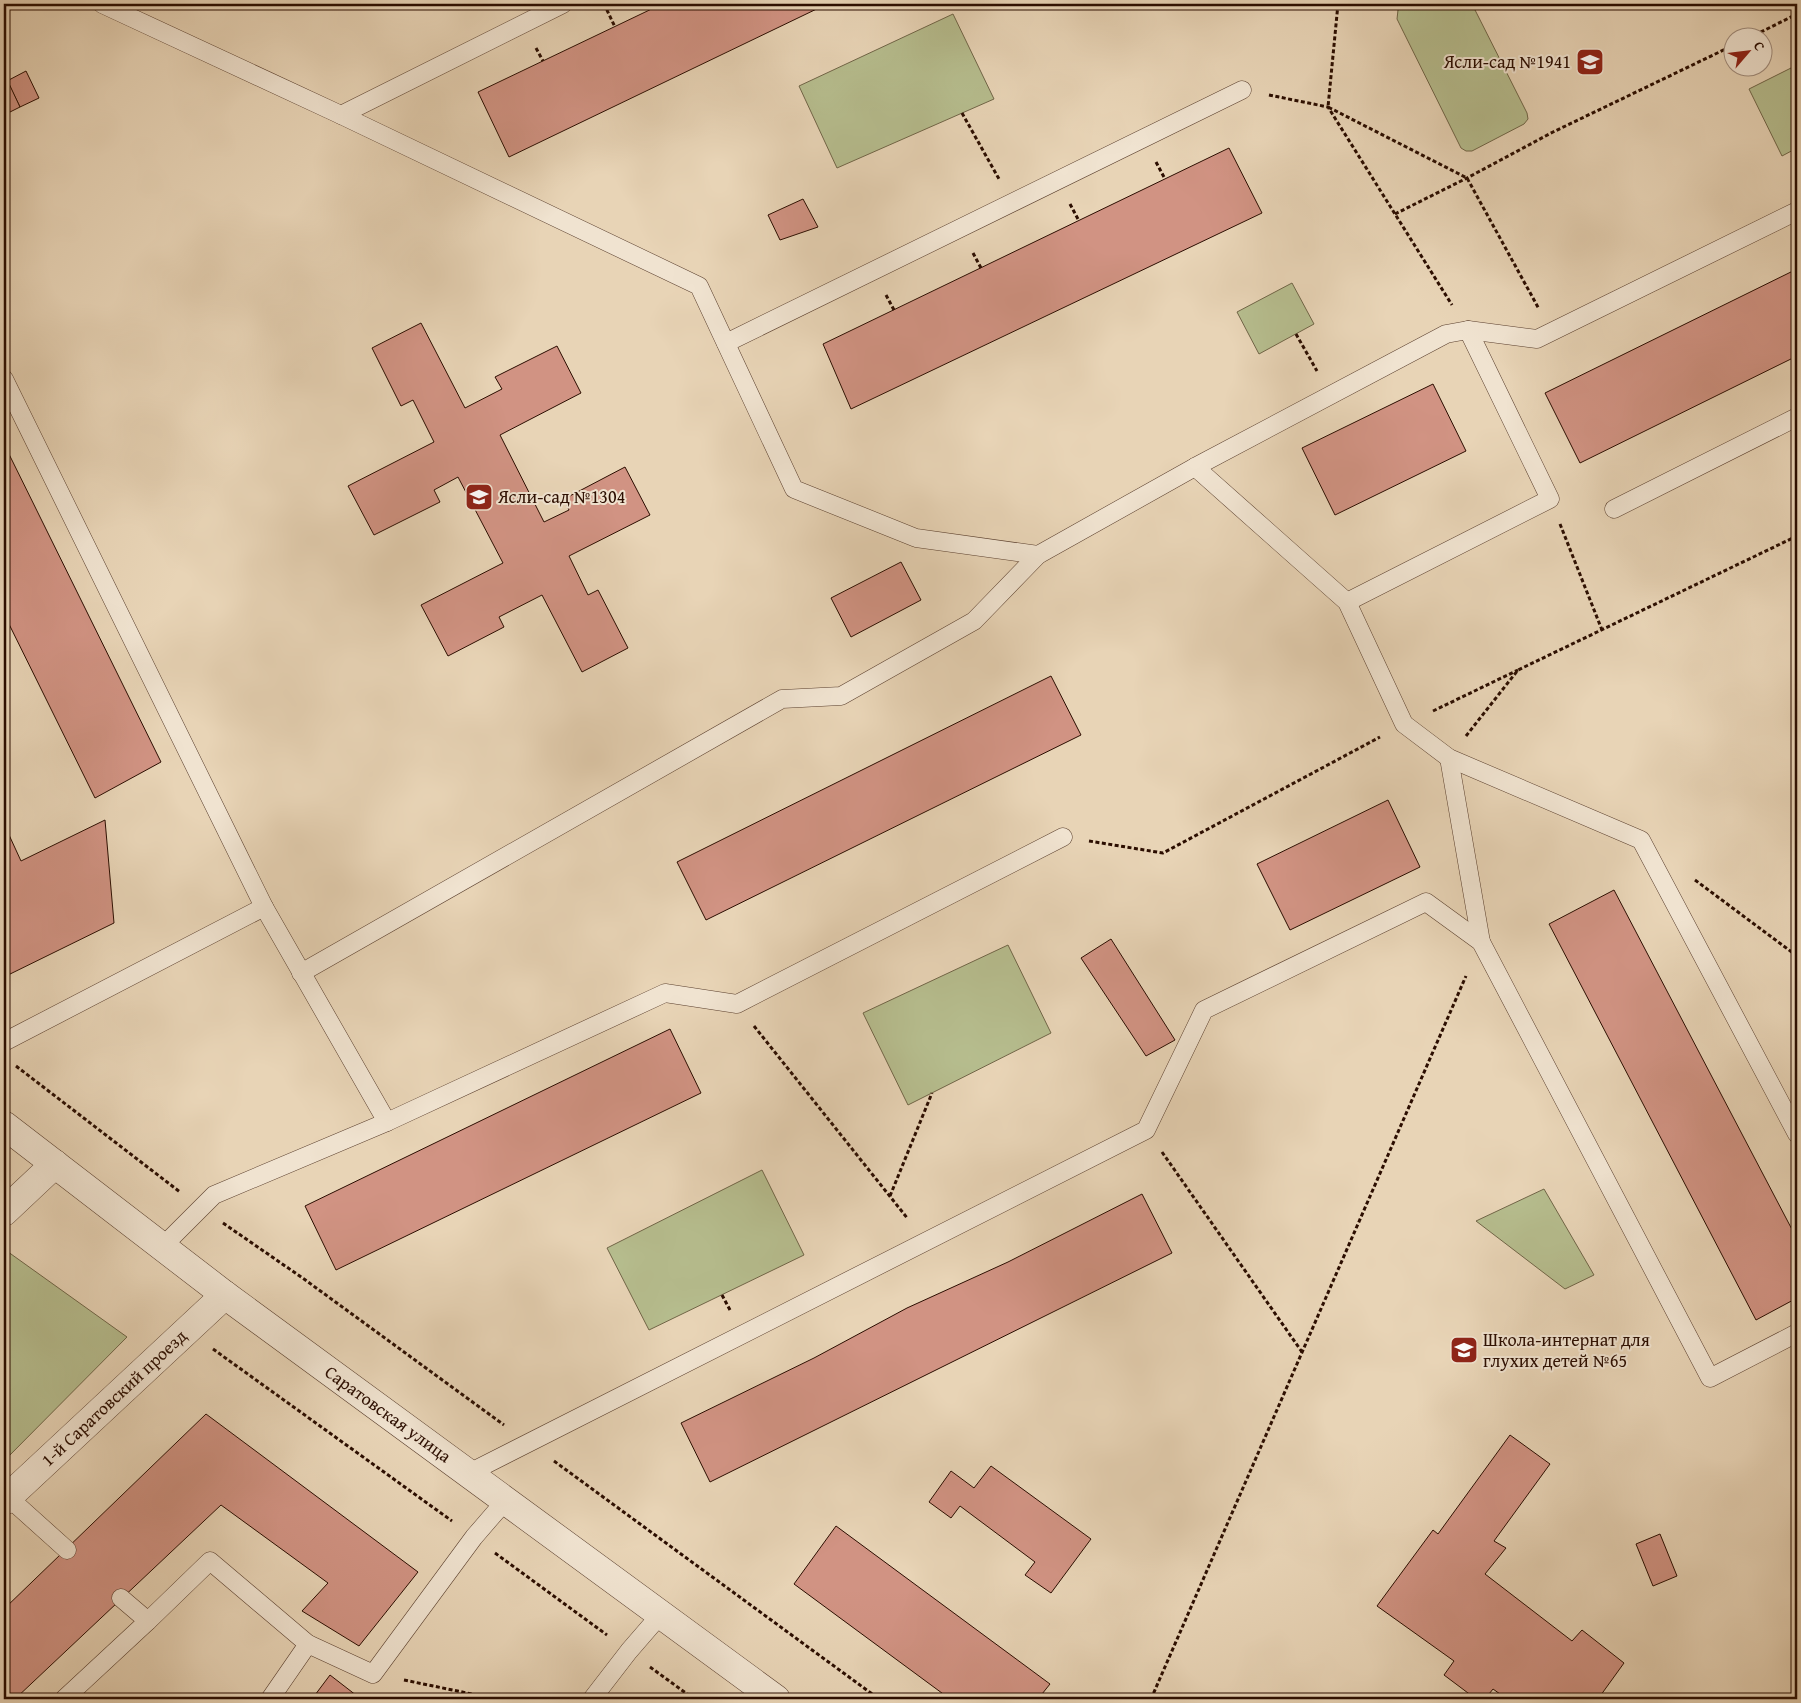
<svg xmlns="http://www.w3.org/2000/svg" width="1801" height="1703" viewBox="0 0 1801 1703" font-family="'Gentium Book Plus',serif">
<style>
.green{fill:#b6bd8e;stroke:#706547}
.building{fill:#d19383;stroke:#2b0d00}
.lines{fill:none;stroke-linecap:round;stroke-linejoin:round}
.service-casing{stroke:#5a3f2e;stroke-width:19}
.tertiary-casing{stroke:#5a3f2e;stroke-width:29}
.path{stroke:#2b0d00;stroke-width:3;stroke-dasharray:4 2.5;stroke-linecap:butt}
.service{stroke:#f0e3d0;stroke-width:18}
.tertiary{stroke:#f0e3d0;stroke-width:28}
.labels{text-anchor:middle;stroke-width:4;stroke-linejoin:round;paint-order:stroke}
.poi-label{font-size:18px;fill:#2b0d00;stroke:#f0e3d0;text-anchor:start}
.street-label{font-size:18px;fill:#2b0d00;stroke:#f0e3d0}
</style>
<rect width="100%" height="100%" fill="#e8d4b6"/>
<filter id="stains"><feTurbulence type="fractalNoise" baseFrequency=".004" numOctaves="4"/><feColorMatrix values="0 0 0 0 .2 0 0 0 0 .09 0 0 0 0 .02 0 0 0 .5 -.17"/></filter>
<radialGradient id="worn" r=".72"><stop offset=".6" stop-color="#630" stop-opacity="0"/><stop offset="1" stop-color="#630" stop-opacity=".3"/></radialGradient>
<g class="green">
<polygon points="1408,4 1472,4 1527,113 1528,119 1524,124 1472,151 1466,151 1461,148 1397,19 1398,10"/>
<polygon points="953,14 994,99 837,168 799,86"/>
<polygon points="1797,65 1797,148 1782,156 1749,89"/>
<polygon points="1292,283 1314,324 1259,354 1237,312"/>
<polygon points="1008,945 1051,1033 908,1105 863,1013"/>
<polygon points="762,1170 804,1255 649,1330 607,1248"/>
<polygon points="1544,1189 1594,1275 1565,1289 1476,1221"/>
<polygon points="4,1249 127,1337 4,1461"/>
</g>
<g class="building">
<polygon points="662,4 827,4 509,157 478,92"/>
<polygon points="26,71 39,98 20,107 7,81"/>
<polygon points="4,73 20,107 4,115"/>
<polygon points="1229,148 1262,213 851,409 823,344"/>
<polygon points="803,199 818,227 780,240 768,215"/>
<polygon points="1797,269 1797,356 1580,463 1545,393"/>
<polygon points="421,323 465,408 502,389 495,377 557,346 581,393 500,435 544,522 569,510 564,499 625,467 650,515 569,556 588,595 598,590 628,648 582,672 542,595 499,617 504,627 448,656 421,605 503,563 458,477 434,490 440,502 374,535 348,486 434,442 413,400 401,406 372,348"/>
<polygon points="1433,384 1466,451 1335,515 1302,448"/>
<polygon points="4,444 161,762 95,798 4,614"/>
<polygon points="901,562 921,600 851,637 831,598"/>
<polygon points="1051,676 1081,735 706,920 677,862"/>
<polygon points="1388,800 1420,867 1290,930 1257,864"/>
<polygon points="105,820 114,923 4,977 4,824 21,861"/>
<polygon points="1614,890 1797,1239 1797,1298 1756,1320 1549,924"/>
<polygon points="1111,939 1175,1040 1146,1056 1081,958"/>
<polygon points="670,1029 701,1093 336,1270 305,1206"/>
<polygon points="1142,1194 1172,1253 710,1482 681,1423 814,1358 907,1308 1008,1262"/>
<polygon points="206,1414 418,1572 359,1646 302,1611 328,1583 221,1505 15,1699 4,1699 4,1609"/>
<polygon points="1510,1435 1550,1464 1494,1541 1506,1548 1485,1574 1572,1641 1582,1630 1624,1663 1598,1699 1507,1699 1493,1689 1485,1699 1476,1699 1444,1675 1454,1661 1377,1606 1433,1530 1438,1534"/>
<polygon points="991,1466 1091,1539 1051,1593 1025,1575 1035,1562 960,1506 951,1518 929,1502 951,1471 974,1488"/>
<polygon points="836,1526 1050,1684 1038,1699 950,1699 794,1584"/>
<polygon points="1660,1534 1677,1576 1653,1586 1636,1544"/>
<polygon points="330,1675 361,1699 312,1699"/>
</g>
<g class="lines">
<defs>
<g id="service">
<polyline points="102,4 341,115 699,286 794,489 916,538 1038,555 1195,467 1446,334 1468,330 1537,339 1797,211"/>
<polyline points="341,115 563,4"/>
<polyline points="726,343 1242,90"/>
<polyline points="4,379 264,907 387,1122"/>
<polyline points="1195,467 1347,602 1404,724 1449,758 1641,840 1797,1134"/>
<polyline points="1614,509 1797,417"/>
<polyline points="1347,602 1550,499 1468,330"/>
<polyline points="1449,758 1481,942"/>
<polyline points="301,973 782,699 841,696 974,621 1038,555"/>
<polyline points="4,1042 264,907"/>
<polyline points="162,1247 214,1195 387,1122 665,993 737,1004 1063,837"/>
<polyline points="469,1473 1146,1130 1204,1010 1426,902 1481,942 1710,1378 1797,1333"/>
<polyline points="8,1497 67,1550"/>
<polyline points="148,1621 210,1561 308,1644 373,1674 474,1537 506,1500"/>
<polyline points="64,1699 148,1621 121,1598"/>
<polyline points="270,1699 308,1644"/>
<polyline points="592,1699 629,1651 661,1614"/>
</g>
<g id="tertiary">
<polyline points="4,1125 225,1295 776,1699"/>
<polyline points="4,1212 55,1164"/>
<polyline points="4,1501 225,1295"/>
</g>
</defs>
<use href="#service" class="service-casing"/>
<use href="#tertiary" class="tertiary-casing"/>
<g class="path">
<polyline points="604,4 615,27"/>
<polyline points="1338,4 1328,107 1467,178 1539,309"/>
<polyline points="1749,38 1797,14"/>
<polyline points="536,48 543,61"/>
<polyline points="1269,95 1328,107 1452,305"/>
<polyline points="962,113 999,179"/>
<polyline points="1156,162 1165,179"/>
<polyline points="1070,204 1079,221"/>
<polyline points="1395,214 1467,178 1553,132 1734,45"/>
<polyline points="973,253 981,268"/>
<polyline points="886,295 894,310"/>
<polyline points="1296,334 1317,371"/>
<polyline points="1560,524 1602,630"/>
<polyline points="1433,711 1518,670"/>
<polyline points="1466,736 1518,670 1797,536"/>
<polyline points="1089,841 1163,853 1380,737"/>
<polyline points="1695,880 1797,956"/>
<polyline points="754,1026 908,1219"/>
<polyline points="16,1066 180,1192"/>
<polyline points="1162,1152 1302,1352"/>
<polyline points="890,1196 932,1093"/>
<polyline points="223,1223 304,1279 504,1425"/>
<polyline points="722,1295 730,1310"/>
<polyline points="213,1349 452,1521"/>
<polyline points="554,1461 879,1699"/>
<polyline points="495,1553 607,1635"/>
<polyline points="650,1667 694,1699"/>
<polyline points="404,1680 496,1699"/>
<polyline points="1151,1699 1466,976"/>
</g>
<use href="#service" class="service"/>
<use href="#tertiary" class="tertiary"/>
</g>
<defs>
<symbol id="school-square" viewBox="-11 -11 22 22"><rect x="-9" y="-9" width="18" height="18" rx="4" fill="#8f2418" stroke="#f0e3d0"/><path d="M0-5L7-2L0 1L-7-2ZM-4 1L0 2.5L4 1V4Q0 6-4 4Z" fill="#fff"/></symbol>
</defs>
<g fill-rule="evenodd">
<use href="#school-square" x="1574" y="46" width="32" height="32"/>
<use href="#school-square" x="463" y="481" width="32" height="32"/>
<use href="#school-square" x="1448" y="1334" width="32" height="32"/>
</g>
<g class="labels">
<g class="poi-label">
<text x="1571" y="68" text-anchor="end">Ясли-сад №1941</text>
<text x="498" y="503">Ясли-сад №1304</text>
<text x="1483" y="1346">Школа-интернат для<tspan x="1483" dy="21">глухих детей №65</tspan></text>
</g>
<g class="street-label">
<text transform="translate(114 1398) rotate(-43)" y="6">1-й Саратовский проезд</text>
<text transform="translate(388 1414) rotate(36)" y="6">Саратовская улица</text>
</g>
</g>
<rect width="1801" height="1703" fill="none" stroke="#e8d4b6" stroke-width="20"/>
<rect x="5" y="5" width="1791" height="1693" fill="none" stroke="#2b0d00" stroke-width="2.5"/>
<rect x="10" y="10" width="1781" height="1683" fill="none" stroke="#2b0d00"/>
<g transform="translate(1748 52) rotate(62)"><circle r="24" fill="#f0e3d0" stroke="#a18d7d"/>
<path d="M0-4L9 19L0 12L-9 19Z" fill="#8f2418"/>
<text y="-8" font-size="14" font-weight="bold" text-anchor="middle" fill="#2b0d00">С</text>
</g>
<rect width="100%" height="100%" filter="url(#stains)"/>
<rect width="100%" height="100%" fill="url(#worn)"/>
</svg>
